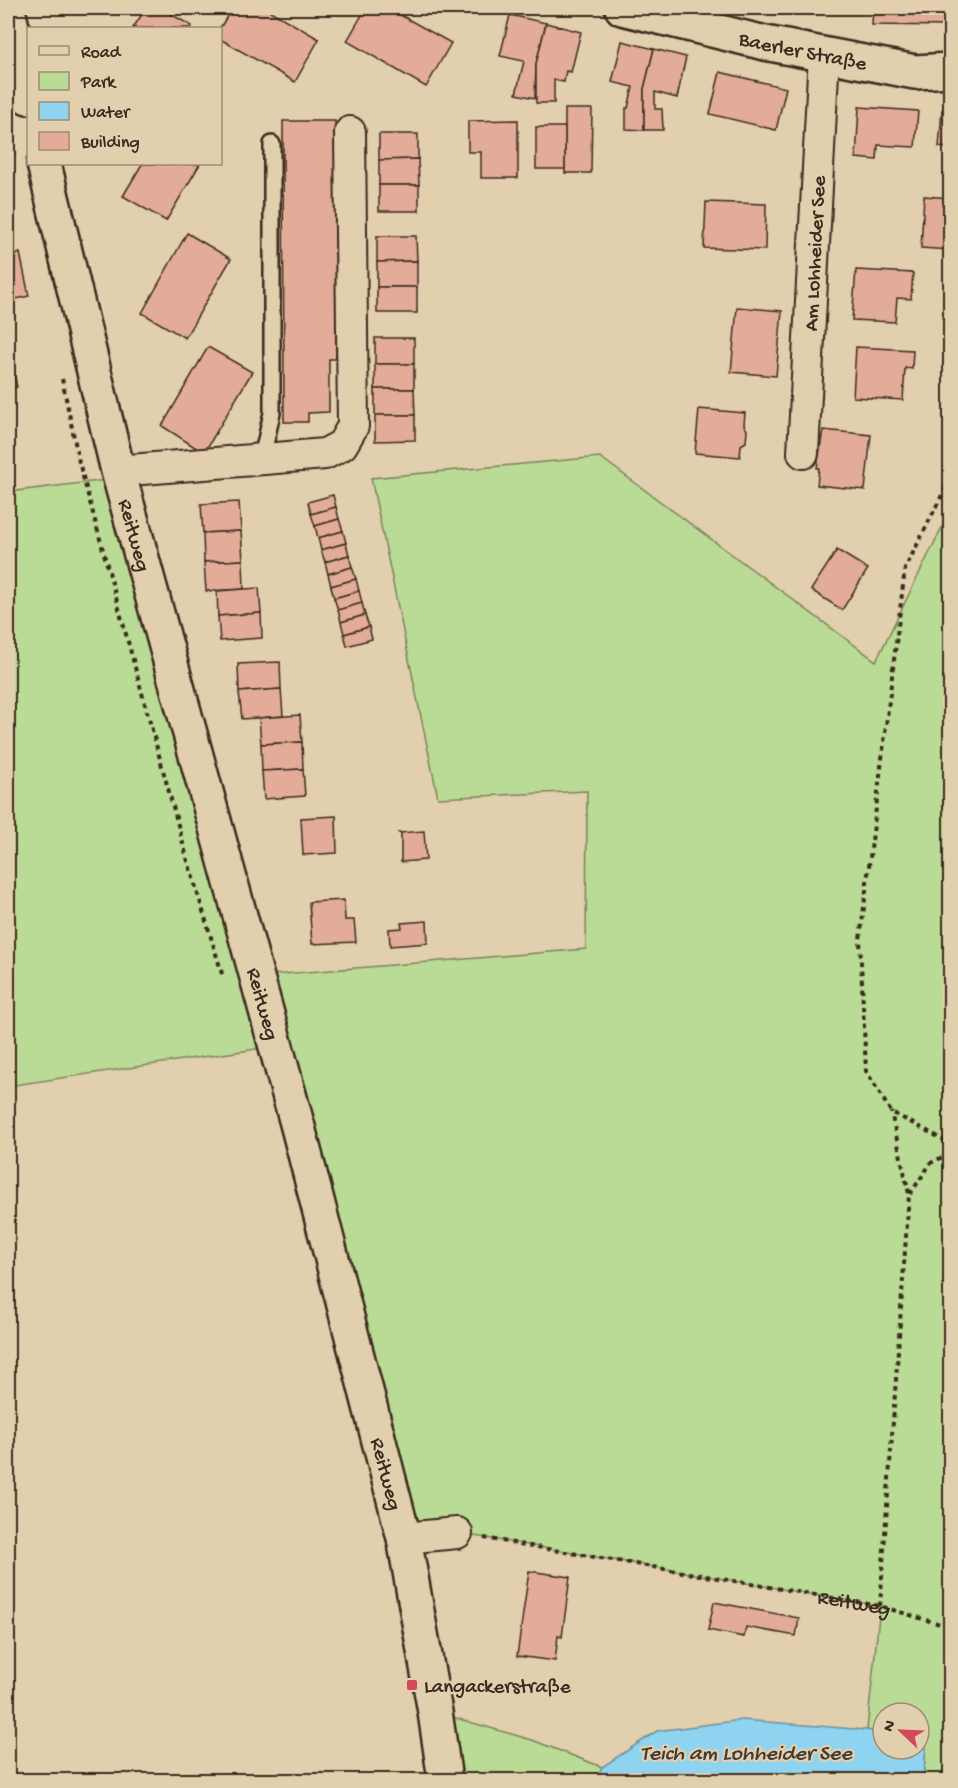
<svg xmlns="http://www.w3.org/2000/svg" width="958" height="1788" viewBox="0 0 958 1788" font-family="'Gochi Hand',sans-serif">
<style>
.green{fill:#b9db95;stroke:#7a825a;stroke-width:1.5}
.water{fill:#8ed4f0;stroke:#6d909c;stroke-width:1.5}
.building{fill:#e2ac98;stroke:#3b2a1e;stroke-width:1.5}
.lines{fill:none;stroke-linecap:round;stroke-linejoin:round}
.service-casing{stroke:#3b2a1e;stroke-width:20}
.minor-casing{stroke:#3b2a1e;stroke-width:34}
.tertiary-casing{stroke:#3b2a1e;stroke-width:38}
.secondary-casing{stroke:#3b2a1e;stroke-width:38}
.path{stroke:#3b2a1e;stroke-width:4;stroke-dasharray:4.5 4.5;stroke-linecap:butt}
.service{stroke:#e2cfad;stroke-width:15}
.minor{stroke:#e2cfad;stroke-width:30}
.tertiary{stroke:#e2cfad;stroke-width:33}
.secondary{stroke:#e2cfad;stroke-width:33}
.poi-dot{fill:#d1495b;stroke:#e2cfad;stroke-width:2}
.labels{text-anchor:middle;stroke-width:4.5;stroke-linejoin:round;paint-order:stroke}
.street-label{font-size:21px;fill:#3b2a1e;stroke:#e2cfad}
.poi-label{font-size:21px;fill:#3b2a1e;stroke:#e2cfad;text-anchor:start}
.water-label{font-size:22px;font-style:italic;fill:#433b33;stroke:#e2cfad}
</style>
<rect width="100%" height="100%" fill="#e2cfad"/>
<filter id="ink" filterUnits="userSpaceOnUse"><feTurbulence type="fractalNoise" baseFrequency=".0167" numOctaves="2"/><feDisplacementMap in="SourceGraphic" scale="12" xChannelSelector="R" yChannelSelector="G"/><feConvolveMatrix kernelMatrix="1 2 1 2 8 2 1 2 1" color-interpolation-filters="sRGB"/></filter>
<g filter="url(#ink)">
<g class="green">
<polygon points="600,457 876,661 950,511 950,1780 923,1780 926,1747 919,1745 919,1713 883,1713 883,1734 867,1730 880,1606 457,1533 404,1538 276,1046 8,1086 8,492 123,478 259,976 586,949 587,791 438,798 371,478"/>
<polygon points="435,1712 532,1740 602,1767 596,1780 445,1780"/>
</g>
<polygon class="water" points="742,1720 867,1730 883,1734 883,1749 919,1749 919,1745 926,1747 923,1780 596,1780 602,1767 657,1731"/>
<g class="building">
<polygon points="146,8 160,8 192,26 191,28 133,28"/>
<polygon points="232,8 265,8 319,39 295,82 220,39 220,28"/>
<polygon points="366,8 388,8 451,43 426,87 347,41"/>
<polygon points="873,8 950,8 950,26 872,25"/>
<polygon points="510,15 546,23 536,64 535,98 516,94 524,61 500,56"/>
<polygon points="546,23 581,32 571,72 566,71 564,82 554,80 554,103 536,103 536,64"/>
<polygon points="622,41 654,49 644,89 644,130 626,129 626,108 628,108 633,87 612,82"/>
<polygon points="654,49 686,57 677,98 655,92 655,109 662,109 663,130 644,130 644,89"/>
<polygon points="720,72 786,88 776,130 710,114"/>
<polygon points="859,107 918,111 915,147 878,145 877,160 856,158"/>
<polygon points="565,109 592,109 591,173 565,173"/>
<polygon points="942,110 950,110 950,148 939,147"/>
<polygon points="518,120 518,178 481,178 481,152 468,152 468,121"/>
<polygon points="283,121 335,121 336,359 329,359 329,412 308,413 308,422 284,422"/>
<rect x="536" y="127" width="29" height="42"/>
<polygon points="379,134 418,134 418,159 379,160"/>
<polygon points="418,159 419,185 379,185 379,160"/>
<polygon points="142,164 200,164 166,221 123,196"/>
<rect x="379" y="185" width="40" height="26"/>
<polygon points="924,196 950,198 950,250 921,248"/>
<polygon points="706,202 766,204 765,250 704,248"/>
<polygon points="187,233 231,259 185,338 142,313"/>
<polygon points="377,236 416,236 417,261 377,262"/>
<polygon points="20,253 29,296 8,301 8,257"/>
<polygon points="417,261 417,287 377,287 377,262"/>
<polygon points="856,270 913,273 911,299 897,298 895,322 852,320"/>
<rect x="377" y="287" width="40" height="26"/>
<polygon points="737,307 782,311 776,376 731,372"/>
<rect x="375" y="338" width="39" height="26"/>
<polygon points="208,347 252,372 204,453 162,426"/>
<polygon points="856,347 913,350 912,369 905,368 903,400 853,397"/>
<rect x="375" y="364" width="39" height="25"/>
<polygon points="8,367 8,371 13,370 17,387 8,389"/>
<polygon points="375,389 414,389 415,415 375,415"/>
<polygon points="699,409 745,413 744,425 747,430 746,442 741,445 740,457 695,453"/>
<polygon points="375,415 415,415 415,440 375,441"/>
<polygon points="823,430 871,435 865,490 817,485 819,468 817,468"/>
<polygon points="333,495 336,507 311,514 308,502"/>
<polygon points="239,502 241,531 203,533 201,504"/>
<polygon points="336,507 339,519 315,526 311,514"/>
<polygon points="339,519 343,531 318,538 315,526"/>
<polygon points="241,531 243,560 204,562 203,533"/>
<polygon points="343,531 346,543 321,550 318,538"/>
<polygon points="346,543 349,555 325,562 321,550"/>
<polygon points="837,550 868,569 842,610 811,590"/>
<polygon points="349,555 352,567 328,574 325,562"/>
<polygon points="243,560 244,589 206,591 204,562"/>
<polygon points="352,567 356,579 331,586 328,574"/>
<polygon points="356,579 359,591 334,598 331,586"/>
<polygon points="259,588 261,613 218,616 217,591"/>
<polygon points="359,591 362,603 338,610 334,598"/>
<polygon points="362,603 365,615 341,622 338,610"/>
<polygon points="261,613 262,638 220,641 218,616"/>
<polygon points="365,615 369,627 344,634 341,622"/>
<polygon points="369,627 372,639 347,646 344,634"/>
<polygon points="280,662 281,689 239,692 238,664"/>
<polygon points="281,689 283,716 242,719 239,692"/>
<polygon points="300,715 302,742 261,744 259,718"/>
<polygon points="302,742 303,769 262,771 261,744"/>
<polygon points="303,769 305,796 264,799 262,771"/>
<polygon points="336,816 337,853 303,855 301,818"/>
<polygon points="424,831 426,860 401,862 401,834 399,833"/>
<polygon points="344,900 345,920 354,920 356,942 312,944 309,902"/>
<polygon points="427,921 428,943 390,946 389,929 402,928 401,923"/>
<polygon points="529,1571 570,1577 562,1637 558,1636 555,1661 517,1656"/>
<polygon points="714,1602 799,1618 796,1636 746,1627 744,1637 708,1630"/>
</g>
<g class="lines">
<defs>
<polyline id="service" points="262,458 272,413 272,144"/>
<g id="minor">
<path id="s2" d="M803,453L824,54"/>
<polyline points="118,471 325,454 342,445 353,426 350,132"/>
<polyline points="404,1538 457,1533"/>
</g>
<g id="tertiary">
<path id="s3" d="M622,8L765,43L915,72L950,70"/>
</g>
<g id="secondary">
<polyline points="8,10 28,97"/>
<path id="s4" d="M44,164L118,471L298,1127L404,1538L435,1712L445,1780"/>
</g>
</defs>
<use href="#service" class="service-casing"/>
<use href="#minor" class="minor-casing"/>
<use href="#tertiary" class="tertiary-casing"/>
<use href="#secondary" class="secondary-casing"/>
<g class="path">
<polyline points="8,123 14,154"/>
<polyline points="62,379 79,462 187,858 223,977"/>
<polyline points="950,479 905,569 860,940 866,1071 891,1112 950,1143"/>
<polyline points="910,1194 931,1163 950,1153"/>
<path id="s1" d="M484,1538L880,1606L950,1627"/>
<polyline points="880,1606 909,1194 891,1112"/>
</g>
<use href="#service" class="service"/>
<use href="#minor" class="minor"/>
<use href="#tertiary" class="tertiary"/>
<use href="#secondary" class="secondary"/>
</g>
</g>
<rect class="poi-dot" x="406" y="1679" width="12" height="12" rx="3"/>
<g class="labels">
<g class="street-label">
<text dy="7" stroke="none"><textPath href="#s3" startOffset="186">Baerler Straße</textPath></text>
<text dy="7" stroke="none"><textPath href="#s2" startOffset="200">Am Lohheider See</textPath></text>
<text dy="7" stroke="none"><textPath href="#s4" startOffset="382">Reitweg</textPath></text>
<text dy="7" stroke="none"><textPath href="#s4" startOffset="868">Reitweg</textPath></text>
<text dy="7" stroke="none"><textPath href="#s4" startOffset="1354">Reitweg</textPath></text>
<text dy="7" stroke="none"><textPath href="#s1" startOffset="376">Reitweg</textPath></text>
</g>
<g class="poi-label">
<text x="424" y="1692">Langackerstraße</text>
</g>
<g class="water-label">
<text x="746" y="1759">Teich am Lohheider See</text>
</g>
</g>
<rect width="958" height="1788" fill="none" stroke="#e2cfad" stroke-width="30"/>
<rect x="15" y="15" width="928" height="1758" fill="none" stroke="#3b2a1e" stroke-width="2" filter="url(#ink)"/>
<rect x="27" y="27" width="195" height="138" fill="#e2cfad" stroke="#9f8d74" stroke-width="1.5"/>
<rect x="39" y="46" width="30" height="9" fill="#e2cfad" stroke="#9f8d74" stroke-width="1.5"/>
<text x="81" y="57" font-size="18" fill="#3b2a1e">Road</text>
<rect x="39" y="72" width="30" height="18" fill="#b9db95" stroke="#9f8d74" stroke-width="1.5"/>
<text x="81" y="87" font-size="18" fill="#3b2a1e">Park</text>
<rect x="39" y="102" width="30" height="18" fill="#8ed4f0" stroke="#9f8d74" stroke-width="1.5"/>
<text x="81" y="117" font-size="18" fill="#3b2a1e">Water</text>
<rect x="39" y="132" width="30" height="18" fill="#e2ac98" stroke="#9f8d74" stroke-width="1.5"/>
<text x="81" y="147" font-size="18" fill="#3b2a1e">Building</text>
<g transform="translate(901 1731) rotate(293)"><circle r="28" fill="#e2cfad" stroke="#9f8d74" stroke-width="1.5"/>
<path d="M0-4.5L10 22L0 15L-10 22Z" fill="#d1495b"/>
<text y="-9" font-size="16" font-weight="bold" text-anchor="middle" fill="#3b2a1e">N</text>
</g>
</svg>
